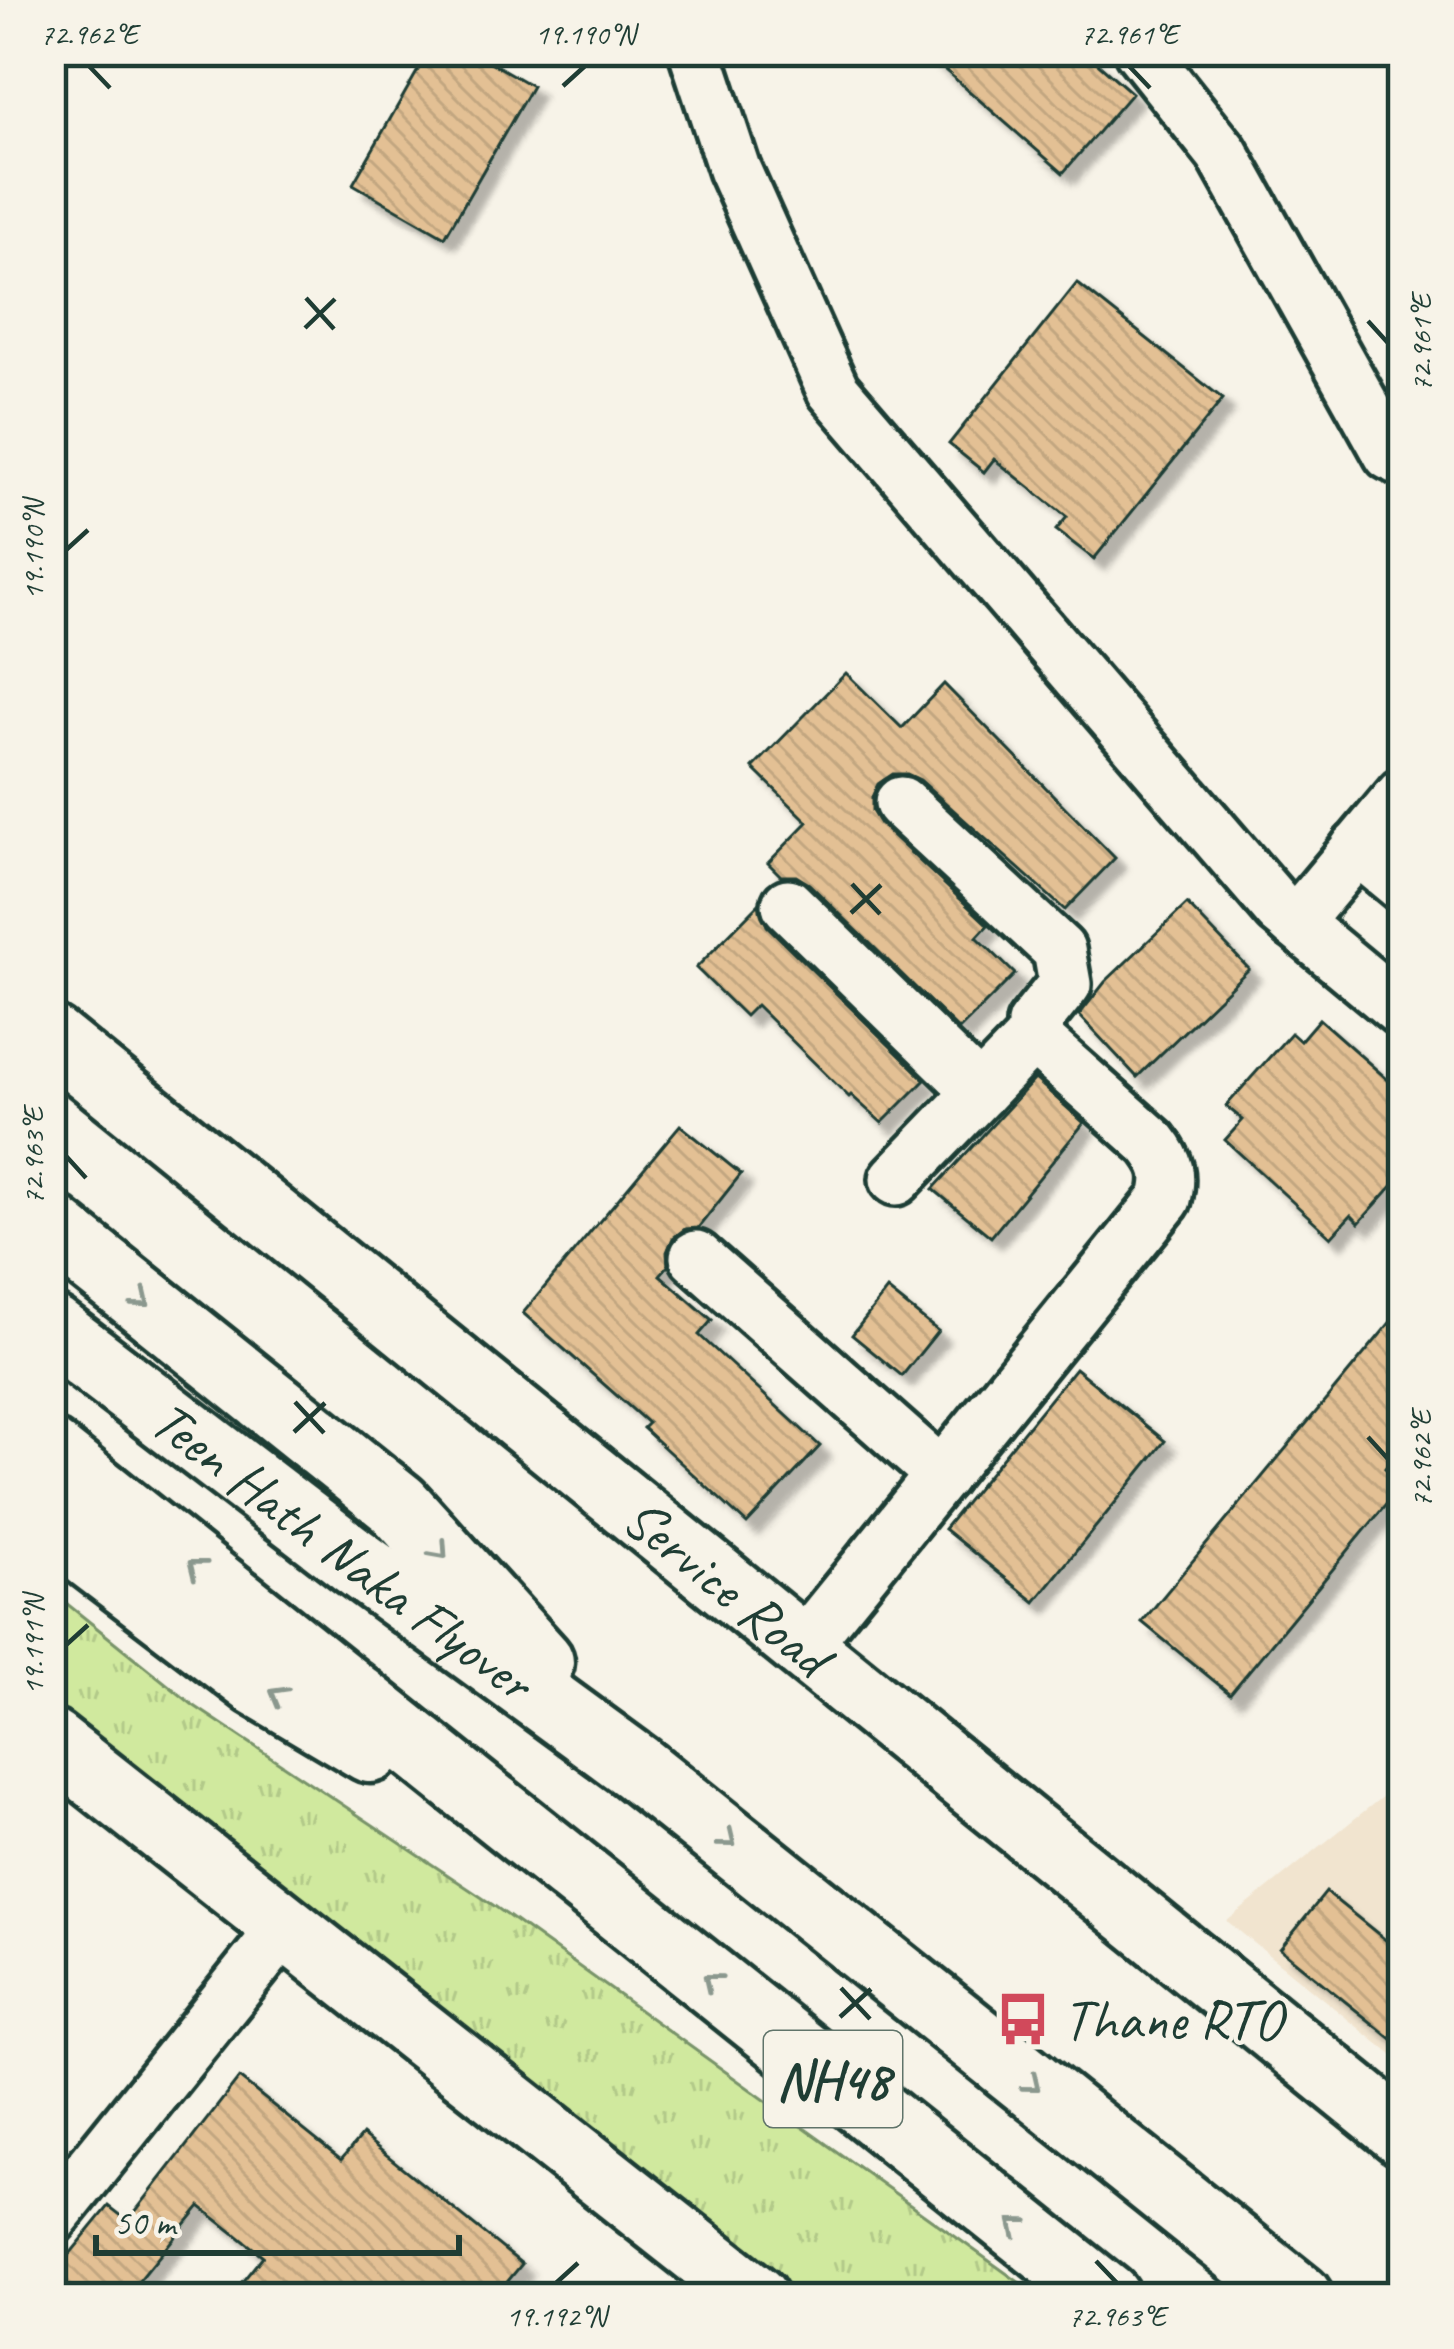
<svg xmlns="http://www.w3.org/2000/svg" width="1454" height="2349" viewBox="0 0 1454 2349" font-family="Caveat,sans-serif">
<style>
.built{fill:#f1e4cf}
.park{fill:url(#park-tufts);stroke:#789369;stroke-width:3}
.building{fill:url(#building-back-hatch);stroke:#1f3d34;stroke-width:3;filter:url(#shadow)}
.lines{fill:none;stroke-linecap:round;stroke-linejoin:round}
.minor-casing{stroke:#1f3d34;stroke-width:60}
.tertiary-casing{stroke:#1f3d34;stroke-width:72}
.trunk-casing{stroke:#1f3d34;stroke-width:75}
.minor{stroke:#f7f3e8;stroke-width:51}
.tertiary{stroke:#f7f3e8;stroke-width:63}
.trunk{stroke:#f7f3e8;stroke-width:66}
.oneway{stroke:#8b988e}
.ticks{fill:none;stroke:#1f3d34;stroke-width:4.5}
.labels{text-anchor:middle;stroke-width:9;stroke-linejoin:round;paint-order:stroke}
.shield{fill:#f7f3e8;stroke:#60746a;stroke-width:3}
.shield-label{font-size:54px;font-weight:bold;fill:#1f3d34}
.street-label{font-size:57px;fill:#1f3d34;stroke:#f7f3e8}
.poi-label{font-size:57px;fill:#1f3d34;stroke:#f7f3e8;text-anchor:start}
.neatline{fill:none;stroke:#1f3d34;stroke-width:4.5}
.ticks-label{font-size:30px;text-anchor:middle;fill:#1f3d34}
</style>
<defs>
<pattern id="park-tufts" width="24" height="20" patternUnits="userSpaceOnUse" patternTransform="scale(3)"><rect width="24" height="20" fill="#d0e99e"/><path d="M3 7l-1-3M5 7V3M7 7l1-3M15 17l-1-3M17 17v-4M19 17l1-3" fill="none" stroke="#b2c989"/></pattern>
<pattern id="building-back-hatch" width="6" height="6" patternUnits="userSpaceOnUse" patternTransform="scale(3)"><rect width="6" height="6" fill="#e3c094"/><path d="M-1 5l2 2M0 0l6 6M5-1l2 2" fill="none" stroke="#c2a680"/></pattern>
<filter id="shadow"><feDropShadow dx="11" dy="11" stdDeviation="3" flood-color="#0004"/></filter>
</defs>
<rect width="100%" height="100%" fill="#f7f3e8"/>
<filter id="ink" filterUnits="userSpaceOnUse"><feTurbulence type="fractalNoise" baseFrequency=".00833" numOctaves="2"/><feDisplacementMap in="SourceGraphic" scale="24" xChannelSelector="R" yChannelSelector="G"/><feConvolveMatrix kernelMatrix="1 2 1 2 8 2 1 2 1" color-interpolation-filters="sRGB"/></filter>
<g filter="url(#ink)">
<polygon class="built" points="1403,1780 1403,2064 1227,1921"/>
<polygon class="park" points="51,1591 193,1705 493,1905 1041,2298 791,2298 51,1714"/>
<g class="building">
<polygon points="429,51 471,51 532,86 445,237 353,184"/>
<polygon points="923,51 1084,51 1132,93 1063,173"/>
<polygon points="1077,283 1223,399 1094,559 1056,530 1067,517 994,459 984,472 949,444"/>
<polygon points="846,673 902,728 944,684 1115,858 1065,910 920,780 907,774 893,774 878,784 872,797 872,811 880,824 988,925 977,937 1015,974 959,1030 809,884 796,876 781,876 768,863 808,822 753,768"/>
<polygon points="759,904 767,926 925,1080 882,1123 851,1095 849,1097 756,1005 745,1016 696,968"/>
<polygon points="1187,904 1249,969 1137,1077 1079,1015 1105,982"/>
<polygon points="1319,1019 1403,1093 1403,1174 1359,1223 1351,1215 1331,1237 1225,1140 1243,1120 1226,1106 1291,1033 1300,1041"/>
<polygon points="1035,1079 1084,1123 991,1237 933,1189"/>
<polygon points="680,1125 741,1174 698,1228 685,1229 673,1238 667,1252 668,1266 660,1275 712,1320 699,1335 820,1446 747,1524 643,1428 648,1423 523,1313"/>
<polygon points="887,1290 938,1331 902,1376 852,1335"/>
<polygon points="1403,1307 1403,1446 1385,1468 1403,1484 1230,1694 1142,1622"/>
<polygon points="1075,1368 1165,1441 1035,1602 944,1529"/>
<polygon points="1326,1892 1403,1954 1403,2048 1280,1949"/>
<polygon points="239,2078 341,2160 362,2135 522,2264 494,2298 229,2298 263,2256 200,2206 125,2298 51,2298 51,2277 109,2206 128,2221"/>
</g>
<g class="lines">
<defs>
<g id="minor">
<polyline points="695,51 734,169 833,390 1280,910 1403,1012"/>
<polyline points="1141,51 1222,153 1390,454 1403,460"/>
<polyline points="1357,848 1403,886"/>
<polyline points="788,905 980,1092"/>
<polyline points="1295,923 1403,794"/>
<polyline points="896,1179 1033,1037"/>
<polyline points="696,1257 942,1475"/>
<path d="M802,1647L1165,1199C1171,1175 1168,1163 1152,1143L1033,1037V1024L1065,984L1059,950L901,803"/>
<polyline points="51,2219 286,1926"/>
</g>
<g id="tertiary">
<path id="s1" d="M51,1038L1403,2134"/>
<polyline points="51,1742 756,2298"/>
</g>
<g id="trunk">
<polyline points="51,1227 398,1505 540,1662"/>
<path id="s2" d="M51,1329L354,1561L636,1767L1299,2298"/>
<polyline points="51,1454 1107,2298"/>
<polyline points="51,1525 257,1682 370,1749"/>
</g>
</defs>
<use href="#minor" class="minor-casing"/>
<use href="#tertiary" class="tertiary-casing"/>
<use href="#trunk" class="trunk-casing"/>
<use href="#minor" class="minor"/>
<use href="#tertiary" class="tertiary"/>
<use href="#trunk" class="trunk"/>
</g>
<defs><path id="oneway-chevron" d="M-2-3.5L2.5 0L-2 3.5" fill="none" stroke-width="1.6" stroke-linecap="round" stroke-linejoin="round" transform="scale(3)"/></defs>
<g class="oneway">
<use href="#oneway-chevron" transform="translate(142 1300) rotate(39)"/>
<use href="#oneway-chevron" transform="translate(440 1551) rotate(48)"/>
<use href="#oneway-chevron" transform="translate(196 1567) rotate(-142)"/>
<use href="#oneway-chevron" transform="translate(278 1695) rotate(-150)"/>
<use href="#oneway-chevron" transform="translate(728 1840) rotate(39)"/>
<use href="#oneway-chevron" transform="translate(711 1981) rotate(-141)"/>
<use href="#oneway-chevron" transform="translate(1032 2084) rotate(39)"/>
<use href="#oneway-chevron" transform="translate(1016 2225) rotate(-141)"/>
</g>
</g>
<path class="ticks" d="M89,66L110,88M1129,66L1150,88M563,86L585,66M306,298L334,329M1368,321L1388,343M305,328L335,299M66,550L88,530M852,884L880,914M851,913L881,885M66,1156L86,1178M295,1402L324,1433M294,1432L325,1403M1368,1437L1388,1459M66,1645L88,1625M841,1988L870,2019M840,2017L871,1989M1096,2261L1117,2283M556,2283L578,2263"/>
<defs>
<symbol id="bus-bare" viewBox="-9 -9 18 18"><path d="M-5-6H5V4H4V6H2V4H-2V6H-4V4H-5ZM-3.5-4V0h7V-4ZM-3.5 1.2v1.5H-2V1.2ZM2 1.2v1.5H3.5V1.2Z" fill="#d1495b" stroke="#f7f3e8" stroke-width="2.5" paint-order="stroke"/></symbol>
</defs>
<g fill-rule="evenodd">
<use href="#bus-bare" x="985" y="1981" width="76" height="76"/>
</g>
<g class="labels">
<rect class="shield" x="764" y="2031" width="138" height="96" rx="9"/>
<g class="shield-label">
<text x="833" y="2098">NH48</text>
</g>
<g class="street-label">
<text dy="20" stroke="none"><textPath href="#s2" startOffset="366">Teen Hath Naka Flyover</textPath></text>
<text dy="20" stroke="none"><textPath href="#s1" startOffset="870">Service Road</textPath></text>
</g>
<g class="poi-label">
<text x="1063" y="2039">Thane RTO</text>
</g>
</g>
<rect width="1454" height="2349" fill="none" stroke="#f7f3e8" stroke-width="132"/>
<path d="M96 2235v18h363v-18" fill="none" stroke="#1f3d34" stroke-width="6"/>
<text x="114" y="2235" font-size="36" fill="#1f3d34" stroke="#f7f3e8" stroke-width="9" paint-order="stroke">50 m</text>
<rect x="66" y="66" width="1322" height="2217" class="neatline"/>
<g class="ticks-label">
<text x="89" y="44">72.962°E</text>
<text x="585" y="44">19.190°N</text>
<text x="1129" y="44">72.961°E</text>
<text transform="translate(1421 343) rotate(-90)" y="10">72.961°E</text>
<text transform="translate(33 550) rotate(-90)" y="10">19.190°N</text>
<text transform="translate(33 1156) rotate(-90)" y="10">72.963°E</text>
<text transform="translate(1421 1459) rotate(-90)" y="10">72.962°E</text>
<text transform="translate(33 1645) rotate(-90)" y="10">19.191°N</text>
<text x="556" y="2326">19.192°N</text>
<text x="1117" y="2326">72.963°E</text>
</g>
</svg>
